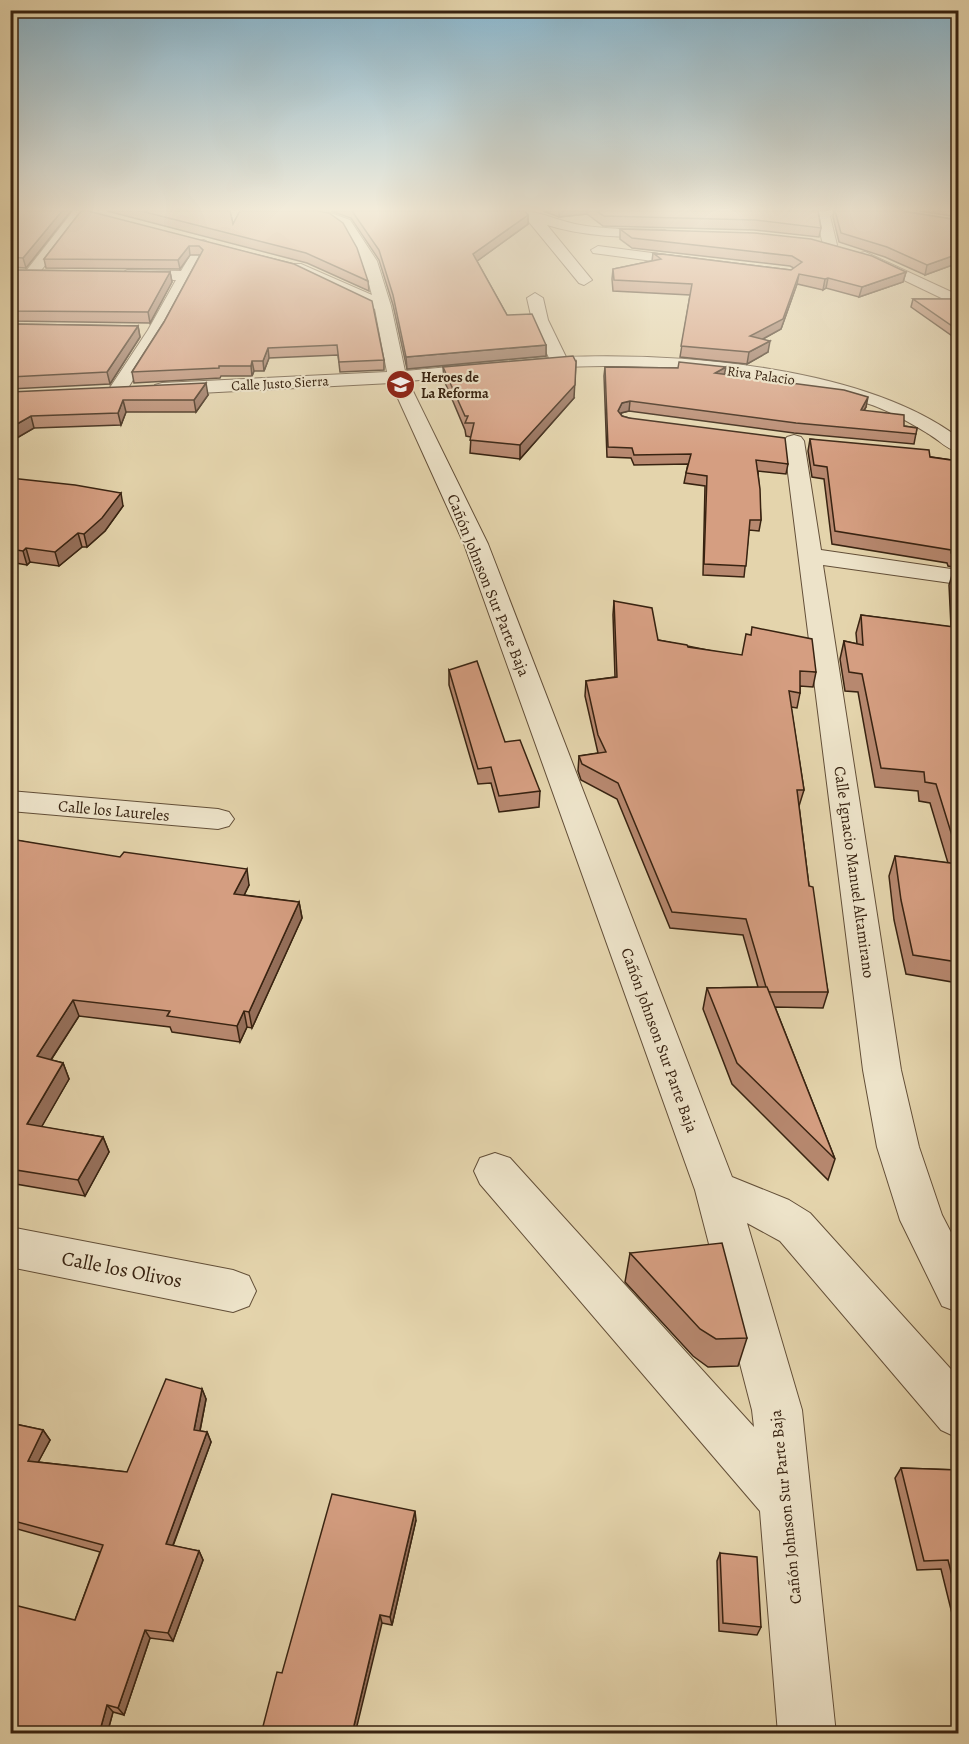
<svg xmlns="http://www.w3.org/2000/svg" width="969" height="1744" viewBox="0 0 969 1744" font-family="Alegreya,serif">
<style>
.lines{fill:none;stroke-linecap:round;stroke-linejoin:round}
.minor-casing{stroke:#634f38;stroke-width:2}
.minor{fill:#ede3c9;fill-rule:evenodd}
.wall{fill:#b7886f;stroke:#382311;stroke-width:1.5}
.shaded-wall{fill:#956f5a;stroke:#382311;stroke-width:1.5}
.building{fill:#d59e81;stroke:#382311;stroke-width:1.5}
.labels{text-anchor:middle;stroke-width:4.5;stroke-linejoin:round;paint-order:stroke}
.far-street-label{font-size:14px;fill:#382311;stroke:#ede3c9}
.far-poi-label{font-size:14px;font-weight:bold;fill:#382311;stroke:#ede3c9;text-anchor:start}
.street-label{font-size:16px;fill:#382311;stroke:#ede3c9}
.near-street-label{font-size:20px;fill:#382311;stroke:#ede3c9}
</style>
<rect width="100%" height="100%" fill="#e4d4ac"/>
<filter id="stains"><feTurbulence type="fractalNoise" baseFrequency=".00333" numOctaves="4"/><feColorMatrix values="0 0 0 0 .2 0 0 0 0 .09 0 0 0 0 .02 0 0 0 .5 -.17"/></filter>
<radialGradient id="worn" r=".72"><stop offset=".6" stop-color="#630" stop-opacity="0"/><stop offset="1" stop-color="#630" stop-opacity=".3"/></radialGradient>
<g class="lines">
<defs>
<g id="minor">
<polygon points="73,211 87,211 36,277 26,277 23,274 26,271"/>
<path d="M300,211H325L350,220L377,261L391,306L405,371L549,358L532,320L527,298L535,293L543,298L548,320L566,357C683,353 862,366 958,437V452C946,449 938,439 927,433C909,422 886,409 866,403C781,379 693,366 604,366C539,366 473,375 408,381L488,544L732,1177L789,1200L810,1213L958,1377V1438L941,1430L780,1241L747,1223L802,1410L836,1734H778L760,1511L480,1184L474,1171L480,1158L495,1153L510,1158L754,1427L752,1410L695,1190L464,544L391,383L162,395L155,393L153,389L155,385L162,383L387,372L375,309L291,270L289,267L291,264H301L372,295C367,276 355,236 338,225C327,218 314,217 302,214Z"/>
<path d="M520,211C540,211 556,220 575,224C605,230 635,229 665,230L672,234L665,238C625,237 585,237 547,225L592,280L584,285L579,283Z"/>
<polygon points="819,211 837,211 830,216 837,245 835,248 830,249 823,245 816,214"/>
<polygon points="204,240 211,244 164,330 123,396 109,396 107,392 148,330 176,280 127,280 119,275 127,270 181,271 199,241"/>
<polygon points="598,246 698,259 705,263 698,267 593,253 591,250"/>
<polygon points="865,252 958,295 958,306 860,259 858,256 860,253"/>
<polygon points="794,435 801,437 804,441 821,550 958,570 958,584 823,565 901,1070 919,1147 942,1215 958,1246 958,1312 942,1306 900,1220 877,1147 863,1070 784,441 787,437"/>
<polygon points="10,791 218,809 229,812 234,819 229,826 218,829 10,811"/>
<polygon points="10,1227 233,1270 249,1276 256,1291 249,1306 233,1312 10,1267"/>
</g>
</defs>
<use href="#minor" class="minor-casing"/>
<use href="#minor" class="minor"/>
</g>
<g class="wall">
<polygon points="10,211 71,211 26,268 10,267"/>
<polygon points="81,211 294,264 384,360 384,370 340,372 338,355 269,358 264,371 254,371 252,376 221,376 220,378 134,383 132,372 164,322 200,255 190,255 180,269 46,268 44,259"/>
<polygon points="107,211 230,211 233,224 240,211 368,281 369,291 307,263"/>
<polygon points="331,211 525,211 528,215 528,224 477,261 507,315 546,345 546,356 407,369 393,305 379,260 351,218"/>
<polygon points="543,211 818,211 821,228 819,237 754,230 603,226 587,214 559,217"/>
<polygon points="834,211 901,211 958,220 958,263 925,275 885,257 839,242 833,217"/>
<polygon points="919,211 958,211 958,217"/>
<polygon points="620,229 906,272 903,282 859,297 826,288 823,290 797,284 781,329 763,339 768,352 747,364 680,357 690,295 613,291 612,279 613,269 652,261 653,253 791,270 794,268 790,266 632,248 620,239"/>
<polygon points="10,270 170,272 172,282 150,323 10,321"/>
<polygon points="913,299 958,299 958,340 911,307"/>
<polygon points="10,324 138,326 140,337 110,384 10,389"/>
<polygon points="443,367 574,398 520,459 470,453 471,437 466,436 465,430 444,380"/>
<polygon points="605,367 678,368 725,374 866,407 864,410 904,426 917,428 914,444 794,433 629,411 621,413 621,414 622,416 788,464 786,474 758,471 761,520 759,531 749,530 744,577 703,575 705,486 684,483 688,464 634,465 631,458 607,457 604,376"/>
<polygon points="10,392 208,395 196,412 126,412 121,425 34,428 10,442"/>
<polygon points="810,439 958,461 958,568 948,566 947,563 832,544 824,479 812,477 808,451"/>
<polygon points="10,478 123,506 105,531 87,547 82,547 59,566 30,562 27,565 10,562"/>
<polygon points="953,572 958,572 958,983 906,974 894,920 889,876 895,856 948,863 930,803 919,801 918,791 875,787 858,692 845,691 840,659 844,641 857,644 856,633 861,615 951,627 949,585"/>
<polygon points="614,601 658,640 816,672 813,687 800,686 800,693 797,708 791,707 804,790 799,806 809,886 828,992 823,1008 775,1007 835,1159 828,1180 732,1084 703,1009 707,988 758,987 743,935 670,928 617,799 581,780 578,771 579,756 598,753 585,696 586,681 615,677 613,615"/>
<polygon points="449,670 505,742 540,791 539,807 499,812 491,783 478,784 449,685"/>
<polygon points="10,839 249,885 244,895 299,902 302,918 252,1028 247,1027 240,1042 172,1032 170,1027 79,1016 51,1060 63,1063 69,1079 41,1127 103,1137 109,1152 85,1196 10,1183"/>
<polygon points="630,1253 747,1338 738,1366 708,1367 693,1356 625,1282"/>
<polygon points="202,1389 206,1399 200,1431 207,1432 211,1442 173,1546 199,1551 203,1560 173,1641 150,1638 124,1715 113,1712 107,1734 10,1734 75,1620 100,1552 10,1527 10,1423 43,1430 50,1440 38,1462 127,1472"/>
<polygon points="901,1468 958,1470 958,1638 941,1569 917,1570 895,1478"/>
<polygon points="416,1520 392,1625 382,1623 282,1673"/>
<polygon points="720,1553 761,1627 757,1635 719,1631 717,1561"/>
</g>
<g class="shaded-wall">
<polygon points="62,211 71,211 26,268 23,258"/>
<polygon points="559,211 587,211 587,214 559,217"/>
<polygon points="528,215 528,224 473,264 473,254"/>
<polygon points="189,246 190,255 180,269 178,260"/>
<polygon points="958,254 958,263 925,275 927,265"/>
<polygon points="170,272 172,282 150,323 148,312"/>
<polygon points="906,272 903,282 859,297 862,287"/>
<polygon points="799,274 797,284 781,329 748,347 750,336"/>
<polygon points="828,278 826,288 823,290 825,279"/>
<polygon points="138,326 140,337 110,384 107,372"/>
<polygon points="770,341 768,352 747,364 749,352"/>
<polygon points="546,345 546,356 407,369 406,357"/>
<polygon points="268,348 269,358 264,371 263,361"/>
<polygon points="252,361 254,371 252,376 251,366"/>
<polygon points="576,362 574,398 520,459 520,445"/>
<polygon points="726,367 724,376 715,373"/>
<polygon points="206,383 208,395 196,412 194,400"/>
<polygon points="868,397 866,407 859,419 861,410"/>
<polygon points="123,400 126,412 121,425 118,413"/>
<polygon points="630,401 629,411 621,413 617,420 618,411 622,403"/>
<polygon points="31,416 34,428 10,442 10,428"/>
<polygon points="121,493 123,506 105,531 87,547 84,534"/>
<polygon points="78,533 82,547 59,566 55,552"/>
<polygon points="26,548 30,562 27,565 23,551"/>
<polygon points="247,869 249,885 237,910 234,894"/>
<polygon points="299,902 302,918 252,1028 249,1012"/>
<polygon points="73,1000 79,1016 43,1072 37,1056"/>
<polygon points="244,1011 247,1027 240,1042 237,1026"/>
<polygon points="63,1063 69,1079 34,1140 27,1124"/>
<polygon points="103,1137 109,1152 85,1196 78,1180"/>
<polygon points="10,1379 15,1386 10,1394"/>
<polygon points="202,1389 206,1399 198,1440 194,1430"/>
<polygon points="43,1430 50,1440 34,1470 28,1461"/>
<polygon points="207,1432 211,1442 170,1553 166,1544"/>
<polygon points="415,1511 416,1520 392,1625 390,1617"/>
<polygon points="199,1551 203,1560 173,1641 168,1633"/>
<polygon points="380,1615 382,1623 355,1734 352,1734"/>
<polygon points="145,1630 150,1638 124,1715 118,1708"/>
<polygon points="107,1705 113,1712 107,1734 99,1734"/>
</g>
<g class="building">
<polygon points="10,211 62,211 23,258 10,257"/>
<polygon points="81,211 88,211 294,264 372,301 384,360 339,362 337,345 268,348 263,361 252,361 251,366 219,366 219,368 132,372 164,322 203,250 199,246 189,246 178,260 44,259"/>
<polygon points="141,211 230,211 233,224 240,211 318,211 329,213 343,223 357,248 368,281 306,253"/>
<polygon points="352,211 525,211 528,215 473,254 507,315 532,314 546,345 406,357 393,295 379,250"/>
<polygon points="596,211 818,211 821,228 755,220 604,216"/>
<polygon points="835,211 901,211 958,220 958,254 927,265 887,247 841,233"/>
<polygon points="620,229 755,233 811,239 872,256 906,272 862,287 828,278 825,279 799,274 783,319 750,336 770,341 749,352 681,346 692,284 614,280 613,269 661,259 653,253 791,270 802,262 792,256 632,238"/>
<polygon points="10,270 170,272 148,312 10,311"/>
<polygon points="913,299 958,299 958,330"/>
<polygon points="10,324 138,326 107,372 10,377"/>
<polygon points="573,356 576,362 575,385 520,445 470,440 474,423 465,423 468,416 465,416 443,367"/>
<polygon points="679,362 726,367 715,373 844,390 868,397 861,410 904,415 904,426 917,428 916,434 796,423 630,401 622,403 618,411 622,416 629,418 785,438 788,464 756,460 760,489 761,520 750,520 746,566 704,564 707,476 686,473 691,454 634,455 632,448 608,447 605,367 678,368"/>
<polygon points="206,383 194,400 123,400 118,413 31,416 10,428 10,392"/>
<polygon points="810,439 929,450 930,457 958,461 958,555 951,553 951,550 835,531 827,467 814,465"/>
<polygon points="10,478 75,485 121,493 102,518 84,534 78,533 55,552 26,548 23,551 10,549"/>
<polygon points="953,572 958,572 958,638 957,638 956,635"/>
<polygon points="614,601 652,608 658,640 687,645 688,647 742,655 746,634 751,635 752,627 812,639 816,672 800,671 800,693 789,691 804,790 797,790 809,886 813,887 828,992 769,992 766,987 746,919 672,912 618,783 582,764 579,756 606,752 598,735 586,681 617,677"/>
<polygon points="861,615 954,627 958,642 958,855 936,784 925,782 924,772 881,768 862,674 849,672 844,641 863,645"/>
<polygon points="477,661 505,742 520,740 540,791 499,796 491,767 478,769 449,670"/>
<polygon points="10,839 120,857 124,852 247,869 234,894 299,902 249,1012 244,1011 237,1026 167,1016 170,1011 73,1000 37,1056 63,1063 27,1124 103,1137 78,1180 10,1169"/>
<polygon points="895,856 958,864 958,962 913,955 901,900"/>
<polygon points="767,987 835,1159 737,1063 707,988"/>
<polygon points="722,1243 747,1338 716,1339 700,1329 630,1253"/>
<polygon points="166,1379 202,1389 194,1430 207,1432 166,1544 199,1551 168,1633 145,1630 118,1708 107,1705 99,1734 10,1734 10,1604 75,1620 103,1545 10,1520 10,1423 43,1430 28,1461 127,1472"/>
<polygon points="901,1468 958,1470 958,1599 948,1560 924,1561"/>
<polygon points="332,1494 415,1511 390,1617 380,1615 352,1734 261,1734 277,1672 282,1673"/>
<polygon points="720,1553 757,1557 761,1627 723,1623"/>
</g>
<linearGradient id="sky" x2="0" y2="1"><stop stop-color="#87b6cf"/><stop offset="0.46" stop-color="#f3ecda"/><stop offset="1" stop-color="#f3ecda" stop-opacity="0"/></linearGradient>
<rect width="969" height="455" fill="url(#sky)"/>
<defs>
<symbol id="school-disc" viewBox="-11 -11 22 22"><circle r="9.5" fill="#8f2418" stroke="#ede3c9"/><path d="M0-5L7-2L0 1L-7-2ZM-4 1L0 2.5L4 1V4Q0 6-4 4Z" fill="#fff"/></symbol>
</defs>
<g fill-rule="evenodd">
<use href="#school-disc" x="384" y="368" width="33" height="33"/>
</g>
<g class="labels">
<g class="far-street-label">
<text transform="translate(761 375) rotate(8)" y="5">Riva Palacio</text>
<text transform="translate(280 383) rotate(-3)" y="5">Calle Justo Sierra</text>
</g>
<g class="far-poi-label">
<text x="421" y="382">Heroes de<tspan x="421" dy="16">La Reforma</tspan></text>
</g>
<g class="street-label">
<text transform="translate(489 585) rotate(68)" y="6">Cañón Johnson Sur Parte Baja</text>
<text transform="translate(114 810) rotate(5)" y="6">Calle los Laureles</text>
<text transform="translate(855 872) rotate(82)" y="6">Calle Ignacio Manuel Altamirano</text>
<text transform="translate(660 1040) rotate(70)" y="6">Cañón Johnson Sur Parte Baja</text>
<text transform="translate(785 1507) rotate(-96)" y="6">Cañón Johnson Sur Parte Baja</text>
</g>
<g class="near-street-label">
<text transform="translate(122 1269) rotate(11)" y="7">Calle los Olivos</text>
</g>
</g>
<rect width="969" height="1744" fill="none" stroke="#e4d4ac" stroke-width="36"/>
<rect x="12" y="12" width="945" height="1720" fill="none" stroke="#382311" stroke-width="3"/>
<rect x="18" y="18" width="933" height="1708" fill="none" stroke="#382311" stroke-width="1.5"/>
<rect width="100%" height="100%" filter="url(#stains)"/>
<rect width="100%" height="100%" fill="url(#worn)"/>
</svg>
